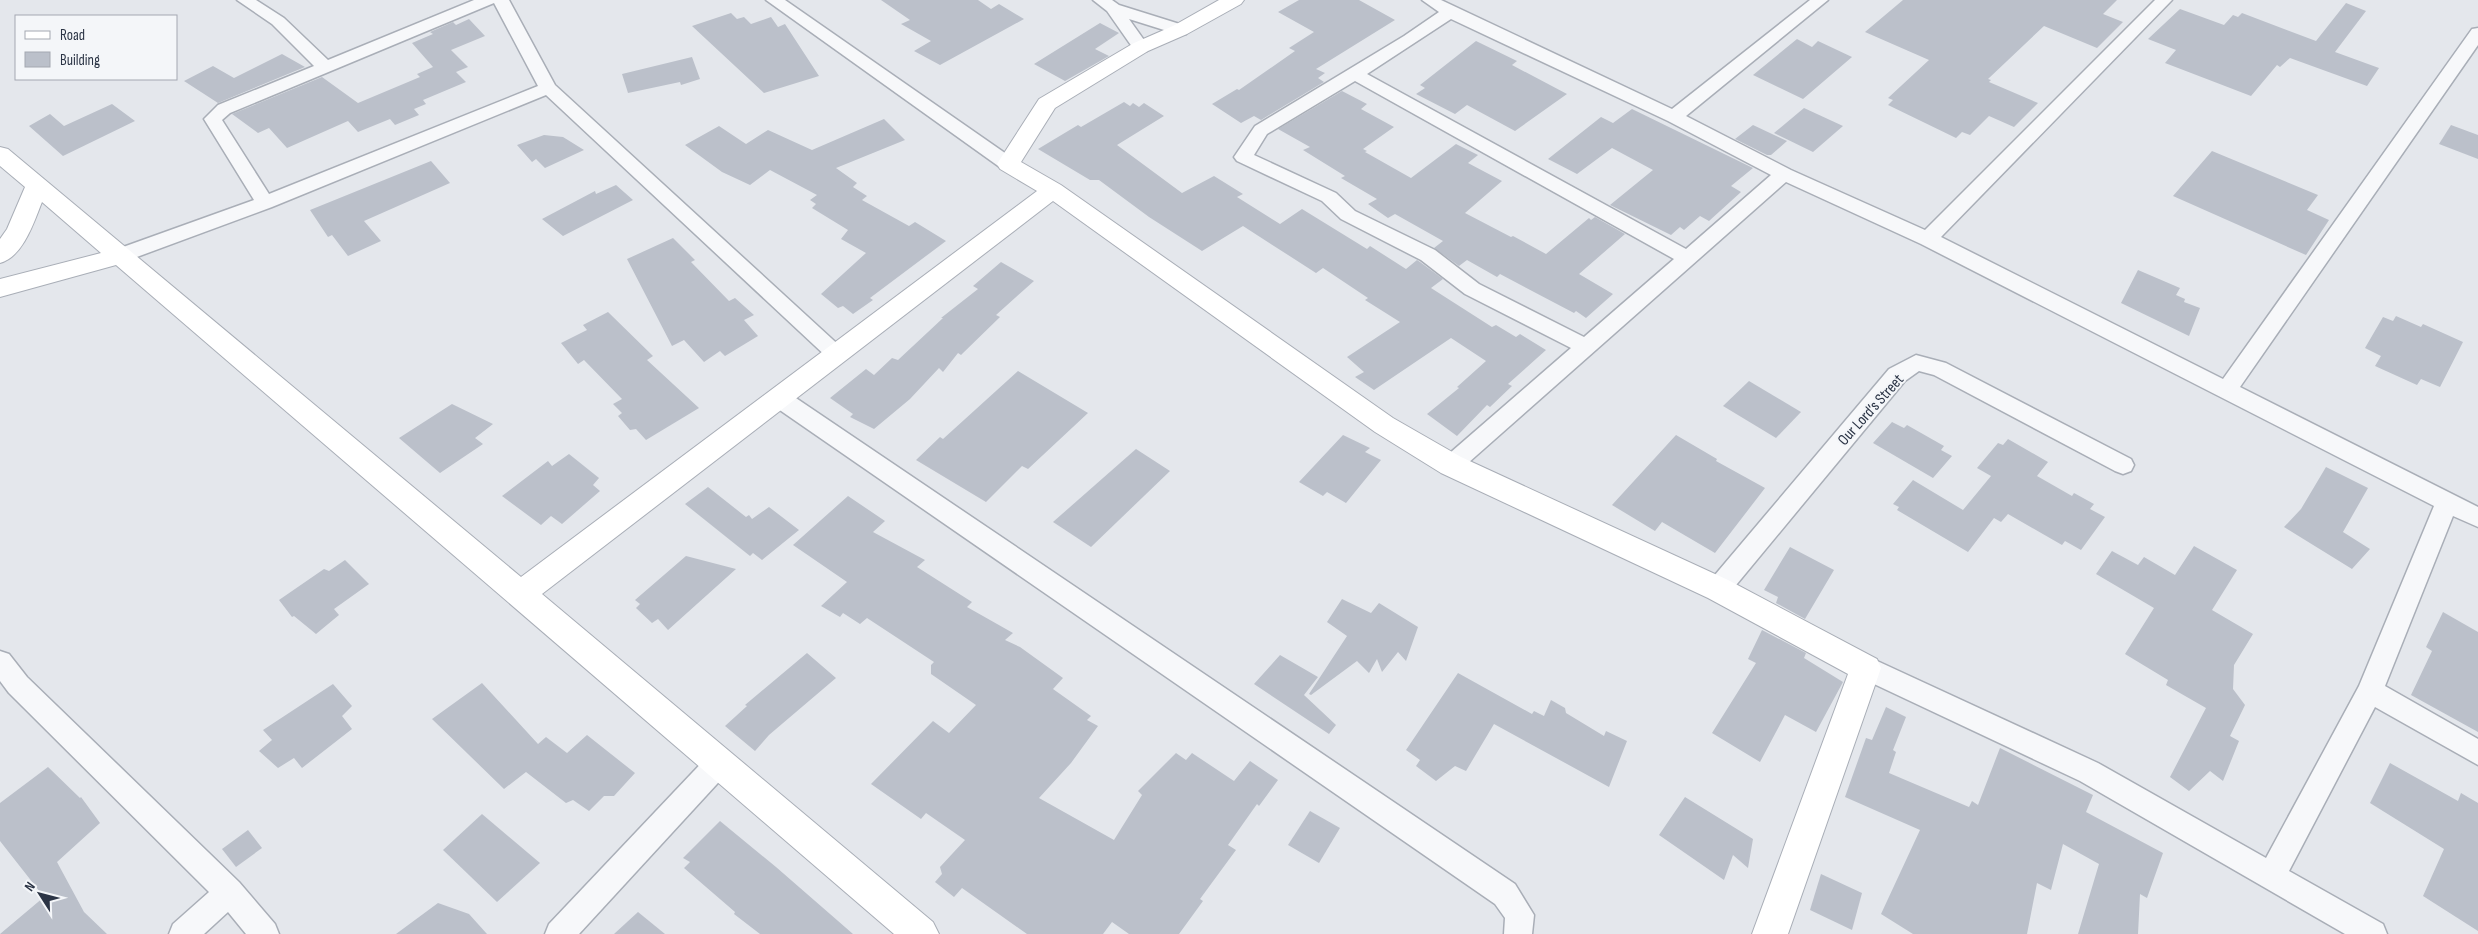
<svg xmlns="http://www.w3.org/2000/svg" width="2478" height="934" viewBox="0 0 2478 934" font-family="'Sofia Sans Condensed',sans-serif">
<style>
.building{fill:#bbc0ca}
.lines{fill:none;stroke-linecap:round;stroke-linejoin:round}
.street-casing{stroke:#a9aeb7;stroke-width:3}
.secondary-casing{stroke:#a9aeb7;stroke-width:2}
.street{fill:#f7f8fa;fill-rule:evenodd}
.secondary{fill:#fff;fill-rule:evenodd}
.labels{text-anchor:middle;stroke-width:4;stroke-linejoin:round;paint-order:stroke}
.street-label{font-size:16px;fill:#2b3445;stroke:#f4f6f9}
</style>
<rect width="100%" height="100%" fill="#e4e7ec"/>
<g class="building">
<polygon points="881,0 978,0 991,9 999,4 1024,19 940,65 914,51 931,41 901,24 910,20"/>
<polygon points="1299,0 1359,0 1395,20 1316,69 1325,73 1318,78 1324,82 1261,120 1254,116 1241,123 1212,104 1237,89 1239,90 1295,51 1289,48 1314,32 1278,12"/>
<polygon points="1903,0 2117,0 2103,14 2123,22 2097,48 2044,26 1988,79 1991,80 1989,82 2038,103 2014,127 1989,116 1970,135 1962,132 1956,138 1888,105 1893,100 1888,98 1929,60 1865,32"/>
<polygon points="2346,3 2366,11 2335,52 2379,68 2367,86 2290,58 2280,67 2277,65 2251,96 2165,63 2176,50 2148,39 2180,9 2224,25 2233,15 2238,17 2242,13 2316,41"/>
<polygon points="731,13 737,19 744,17 751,24 771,17 778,27 785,24 819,76 764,93 692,26"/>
<polygon points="469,19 485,36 451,50 468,67 456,72 466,82 423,100 426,104 414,109 419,115 395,125 390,119 358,132 348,121 287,148 269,128 258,133 232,114 322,77 358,103 420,77 417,74 433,67 412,43 433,34 430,32 453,22 456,25"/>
<polygon points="1100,23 1119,33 1095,49 1109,56 1065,81 1034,64"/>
<polygon points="1797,39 1812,47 1818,41 1852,57 1803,99 1753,75"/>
<polygon points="1476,41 1517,61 1512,65 1567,94 1515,131 1467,105 1455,114 1416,94 1425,88 1420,85"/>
<polygon points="282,54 305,67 218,103 184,81 213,66 234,78"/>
<polygon points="692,57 700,79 681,85 680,82 628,93 622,74"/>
<polygon points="1342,91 1367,104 1361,109 1394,127 1363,149 1367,151 1365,152 1411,178 1456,144 1478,155 1468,163 1502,181 1465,213 1511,237 1513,236 1546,254 1589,218 1591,220 1595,217 1625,234 1579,274 1613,294 1586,318 1576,311 1574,313 1500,274 1497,277 1467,260 1459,266 1434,248 1443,241 1395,214 1388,218 1368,204 1377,199 1341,178 1345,176 1303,150 1310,147 1278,129"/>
<polygon points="1124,102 1130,106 1133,103 1139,107 1144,103 1164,116 1117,145 1182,193 1214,176 1243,194 1237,197 1280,224 1302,209 1367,249 1370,246 1406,269 1417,260 1420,262 1443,279 1431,288 1492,327 1496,325 1516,337 1520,334 1546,350 1508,384 1512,386 1490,407 1487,405 1457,436 1427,414 1459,388 1457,387 1486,361 1451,338 1374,390 1355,377 1364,372 1347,357 1400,322 1365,300 1368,298 1323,268 1316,273 1243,226 1202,251 1149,217 1099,180 1090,180 1038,149 1078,125 1081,127"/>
<polygon points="112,104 135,121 63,156 29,126 50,114 64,126"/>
<polygon points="1804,108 1843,126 1813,152 1774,133"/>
<polygon points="1632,109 1753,168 1731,186 1741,192 1709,221 1700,216 1684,230 1680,227 1671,235 1610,205 1653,170 1612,148 1577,174 1548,159 1601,117 1613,123"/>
<polygon points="884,119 905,140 836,168 857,183 853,187 867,196 862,200 909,226 915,222 946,241 870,298 873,300 853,314 843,306 838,308 821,294 866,253 841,239 848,230 812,208 816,204 810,200 817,195 770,170 750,185 722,172 685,145 719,126 746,144 768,130 812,150"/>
<polygon points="1753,125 1787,141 1771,155 1767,155 1735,139"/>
<polygon points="2451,125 2478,135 2478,159 2439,144"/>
<polygon points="544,135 563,137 584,150 545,168 536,159 532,162 517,145"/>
<polygon points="2212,151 2318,195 2307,210 2329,220 2306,255 2173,196"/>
<polygon points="431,161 450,183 364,221 381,241 348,256 332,235 328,237 310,210"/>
<polygon points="616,185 633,200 563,236 542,219 595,191 596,194"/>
<polygon points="673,238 695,260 691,262 729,301 735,298 754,315 744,320 758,336 725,356 720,351 704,362 684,340 672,346 627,259"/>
<polygon points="1001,262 1034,281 996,315 1000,317 961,355 958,353 943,372 939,368 910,399 874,429 850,417 853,414 830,398 866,369 874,375 892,358 898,360 943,318 941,318 978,289 973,286"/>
<polygon points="2138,270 2180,288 2176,295 2185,299 2184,302 2200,308 2189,336 2121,303"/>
<polygon points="608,312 653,356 647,360 699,408 646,440 636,429 630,430 618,416 622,413 613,404 622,399 584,360 578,364 561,343 587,330 583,325"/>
<polygon points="2396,316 2421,327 2423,324 2463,342 2440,387 2421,379 2417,385 2375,366 2381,356 2365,348 2383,317 2393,321"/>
<polygon points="1018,371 1088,413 1028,469 1022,466 986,502 916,460 940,437 943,439"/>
<polygon points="1749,381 1801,412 1776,438 1723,406"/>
<polygon points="452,404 493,424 475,438 483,444 440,473 399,438"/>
<polygon points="1892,422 1904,428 1907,425 1944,446 1941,450 1952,456 1933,478 1873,443"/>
<polygon points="1343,435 1370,448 1365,452 1381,460 1346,503 1327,492 1323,496 1299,482"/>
<polygon points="1676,435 1717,459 1716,461 1765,488 1715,553 1662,522 1655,531 1612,505"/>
<polygon points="2008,439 2048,462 2037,476 2072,496 2074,493 2094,504 2090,509 2105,517 2081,550 2065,541 2062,545 2008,514 2001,522 1994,518 1968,552 1897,510 1899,507 1893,504 1913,480 1963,510 1991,476 1977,468 1998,443 2003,445"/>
<polygon points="1136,449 1170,471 1091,547 1053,522"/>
<polygon points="569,454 599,478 593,485 600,491 562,524 551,516 541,525 502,496 548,461 552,466"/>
<polygon points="2326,467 2368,488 2343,532 2370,549 2352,569 2284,527 2301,509"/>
<polygon points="708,487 746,517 749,515 752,519 769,507 799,530 762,560 753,553 750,556 685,504"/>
<polygon points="848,496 885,521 873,532 925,560 917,567 972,602 967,607 1013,633 1005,640 1020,647 1063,678 1053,689 1091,716 1087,720 1098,726 1071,763 1039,798 1114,840 1142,795 1138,791 1176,753 1186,760 1192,753 1234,781 1250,761 1278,780 1259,806 1257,804 1228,845 1236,850 1200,899 1203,901 1179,934 1129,934 1112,922 1103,934 1027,934 962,888 954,897 935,882 942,874 940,867 965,840 926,813 921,819 871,784 933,721 949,733 976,705 931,674 931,665 934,662 867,618 860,624 843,613 840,617 821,606 847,582 793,545"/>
<polygon points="2194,546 2237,570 2212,610 2253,634 2234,665 2233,689 2245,705 2230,736 2239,741 2223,781 2210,771 2189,791 2170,777 2206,708 2166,685 2168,680 2125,654 2154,608 2096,574 2112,551 2138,565 2144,557 2175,575"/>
<polygon points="1790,547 1834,570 1805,619 1776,603 1778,597 1764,590"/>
<polygon points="686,556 736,569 668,630 658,619 652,623 636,608 640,604 635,600"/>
<polygon points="345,560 369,584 334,609 339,615 316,634 294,616 292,617 279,600 324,569 329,571"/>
<polygon points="1342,599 1371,613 1379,603 1418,627 1406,661 1398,652 1382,672 1377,659 1369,673 1357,661 1311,695 1309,694 1347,636 1327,622"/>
<polygon points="2443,612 2478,632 2478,732 2411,695 2432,651 2426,647"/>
<polygon points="1762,630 1806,653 1804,658 1843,682 1816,732 1785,715 1760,762 1712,733 1756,663 1748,659"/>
<polygon points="807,653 836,678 769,735 755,751 725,726 747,706 745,705"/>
<polygon points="1280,655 1318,677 1304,695 1336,725 1329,734 1254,684"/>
<polygon points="1458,673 1532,714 1534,711 1544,716 1551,700 1565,708 1566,713 1604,736 1606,731 1627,741 1609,787 1494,724 1466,771 1455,766 1436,781 1416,766 1420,760 1406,750"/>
<polygon points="482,683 538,744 546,737 567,753 587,735 635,773 614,796 604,796 589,811 573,800 566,803 526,772 504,789 432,719"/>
<polygon points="333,684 352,706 342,716 352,729 302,768 294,758 278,768 259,751 272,740 263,730"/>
<polygon points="1886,707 1906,717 1893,750 1896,752 1889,773 1969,807 1972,801 1978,805 2000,748 2093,795 2086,812 2163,853 2147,898 2140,894 2138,934 2078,934 2099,864 2063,844 2051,890 2037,883 2027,934 1913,934 1881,914 1920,830 1845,797 1866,738 1872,740"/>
<polygon points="2390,763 2458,801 2461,793 2478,803 2478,931 2423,896 2444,849 2370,803"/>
<polygon points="48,767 80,798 81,797 100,823 57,862 84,912 107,934 0,934 44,897 0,841 0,803"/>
<polygon points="1685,797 1753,839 1748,868 1733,855 1724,880 1659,835"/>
<polygon points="1310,811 1340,828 1319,863 1288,845"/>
<polygon points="482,814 540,863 497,902 443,850"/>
<polygon points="720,821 776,867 853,934 760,934 734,914 735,912 684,868 690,862 683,858"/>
<polygon points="248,830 262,848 236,867 222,849"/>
<polygon points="1821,874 1862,893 1852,930 1810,910"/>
<polygon points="438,903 469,914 487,934 396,934"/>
<polygon points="638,912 665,934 614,934"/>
</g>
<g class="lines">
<defs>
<g id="street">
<path d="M237,0H256L284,18L328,60L474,0H509L555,85L843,349L846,354L843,359L836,362L829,359L546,95L272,207L126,261L119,263L112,261L109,256L112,251L254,200L204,119L218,105L314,66L272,24ZM494,3L538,86L269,194L222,120L230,113Z"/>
<polygon points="766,0 785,0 1015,160 1017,164 1015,168 1001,168"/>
<polygon points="1093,0 1112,0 1119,5 1186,26 1188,30 1186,34 1180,35 1129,19 1149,47 1147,51 1135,51 1107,11"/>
<path d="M1422,0H1441L1672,109L1810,0H1828L1686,116L1791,170L1925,230L2155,0H2172L1941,237L2223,379L2472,29L2478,28V45L2240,387L2478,507V527L2453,516L2385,686L2478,739V765L2375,707L2289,871L2383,924L2387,934H2345L2080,781L1857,676L1853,668L1857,660L1866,657L1875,660L2098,763L2266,858L2359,686L2434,506L1921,244L1786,182L1459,471L1451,474L1443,471L1440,465L1443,459L1571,348L1465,294L1421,260L1341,219L1322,201L1237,161L1234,157L1255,126L1404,36L1439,12ZM1451,19L1668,121L1771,175L1686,249L1367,74ZM1355,81L1674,259L1584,337L1479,284L1435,250L1355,211L1336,193L1254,155L1267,134Z"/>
<polygon points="1916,355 1946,363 2131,459 2134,465 2131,471 2123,474 2115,471 1934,375 1919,371 1905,381 1727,596 1718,599 1709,596 1706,589 1709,582 1889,369"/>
<polygon points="779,390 787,392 1515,884 1534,915 1532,934 1504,934 1505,918 1495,904 771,404 768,398 771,392"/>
<polygon points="0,651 9,654 27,677 239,882 275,924 279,934 246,934 228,912 204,934 169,934 173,924 209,892 9,693 0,681"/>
<polygon points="719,751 728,754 732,763 728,772 579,934 545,934 549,924 710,754"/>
</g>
<path id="secondary" d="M1219,0H1244L1241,4L1187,34L1148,51L1055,108L1021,162L1061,185L1393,418L1461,457L1728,580L1877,659L1881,668L1788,934H1752L1848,674L1708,598L1441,473L1375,432L1053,201L542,594L933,922L939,934H894L116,265L0,297V279L101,253L42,202C34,222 23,257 0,263V239L7,229L25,187L0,166V147L8,149L521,577L1037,191L1000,169L997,164L1039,99L1134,43L1173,26Z"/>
</defs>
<use href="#street" class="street-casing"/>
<use href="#secondary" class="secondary-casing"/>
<use href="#street" class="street"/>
<use href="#secondary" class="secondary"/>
</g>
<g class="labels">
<g class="street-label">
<text transform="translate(1870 409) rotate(-48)" y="6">Our Lord’s Street</text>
</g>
</g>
<rect x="15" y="15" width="162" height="65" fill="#f4f6f9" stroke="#a4a8b1"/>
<rect x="25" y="31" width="25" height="8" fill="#ffffff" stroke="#a4a8b1"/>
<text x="60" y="40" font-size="15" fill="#2b3445">Road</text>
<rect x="25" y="52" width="25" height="15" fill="#bbc0ca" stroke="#a4a8b1"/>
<text x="60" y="65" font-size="15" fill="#2b3445">Building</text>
<g transform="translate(40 894) rotate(306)" stroke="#f4f6f9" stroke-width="4" paint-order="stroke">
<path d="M0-4L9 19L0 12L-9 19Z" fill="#2b3445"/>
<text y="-8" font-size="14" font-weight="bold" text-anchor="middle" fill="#2b3445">N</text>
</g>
</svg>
